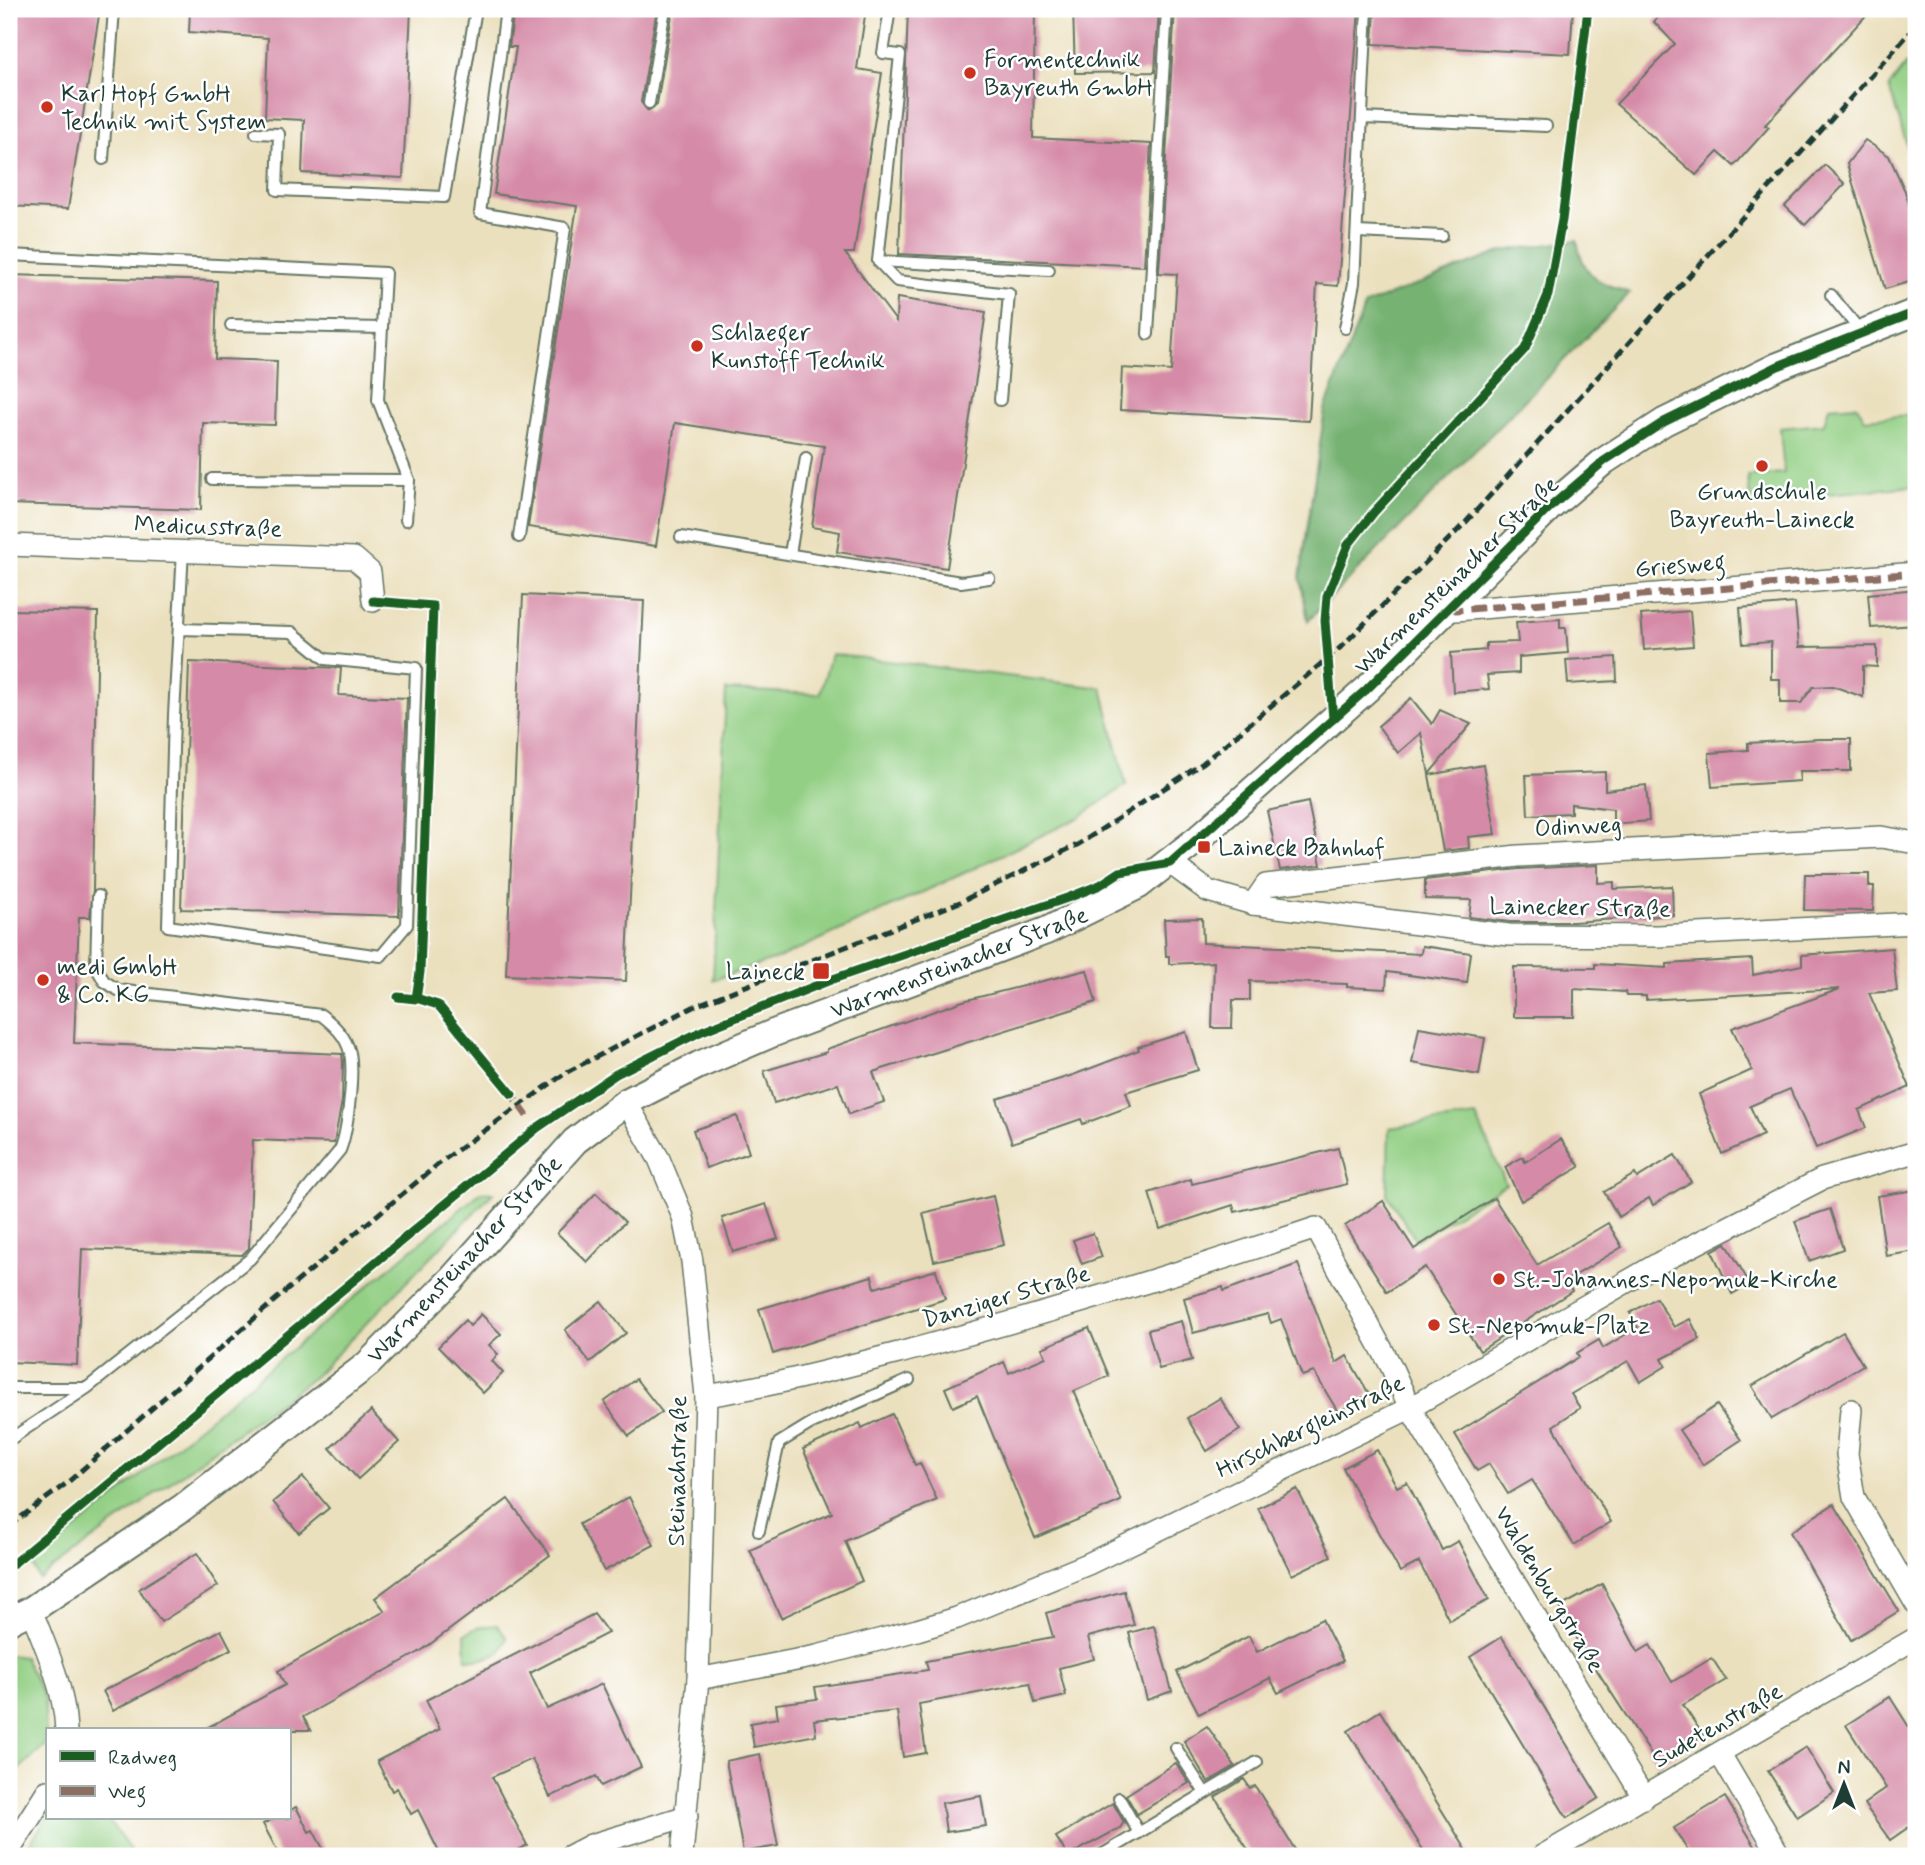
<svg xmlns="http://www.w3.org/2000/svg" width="1925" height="1865" viewBox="0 0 1925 1865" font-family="Mynerve,sans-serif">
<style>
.green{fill:#93cf84;stroke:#59865c;stroke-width:2}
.forest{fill:#76b272;stroke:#4a7853;stroke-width:2}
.building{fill:#d58ba7}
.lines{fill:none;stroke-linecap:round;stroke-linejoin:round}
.service-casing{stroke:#667664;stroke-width:14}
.minor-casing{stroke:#667664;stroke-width:24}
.tertiary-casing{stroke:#667664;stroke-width:30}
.service{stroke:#fff;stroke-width:10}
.minor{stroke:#fff;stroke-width:21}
.tertiary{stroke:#fff;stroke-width:26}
.rail{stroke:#1f3d34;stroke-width:5;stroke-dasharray:10 5;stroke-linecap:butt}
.quiet{stroke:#8d6e63;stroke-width:7;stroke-dasharray:14 7;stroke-linecap:butt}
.cycleway-casing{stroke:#fff;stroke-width:13}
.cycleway{stroke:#1b5e20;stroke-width:9}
.poi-dot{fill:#c8321e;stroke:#fff;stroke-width:2.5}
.labels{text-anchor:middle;stroke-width:5;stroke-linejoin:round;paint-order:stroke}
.poi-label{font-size:24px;fill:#1f3d34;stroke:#fff;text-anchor:start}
.street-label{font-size:24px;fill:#1f3d34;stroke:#fff}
</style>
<rect width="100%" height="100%" fill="#fff"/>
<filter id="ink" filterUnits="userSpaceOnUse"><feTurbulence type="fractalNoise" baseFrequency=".0143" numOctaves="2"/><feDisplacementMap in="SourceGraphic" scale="14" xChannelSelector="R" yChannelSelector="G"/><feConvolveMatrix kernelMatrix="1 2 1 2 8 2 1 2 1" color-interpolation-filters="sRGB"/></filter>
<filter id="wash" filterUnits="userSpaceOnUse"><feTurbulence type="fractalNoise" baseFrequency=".00686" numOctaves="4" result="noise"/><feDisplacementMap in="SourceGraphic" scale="28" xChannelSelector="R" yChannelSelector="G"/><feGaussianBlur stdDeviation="1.57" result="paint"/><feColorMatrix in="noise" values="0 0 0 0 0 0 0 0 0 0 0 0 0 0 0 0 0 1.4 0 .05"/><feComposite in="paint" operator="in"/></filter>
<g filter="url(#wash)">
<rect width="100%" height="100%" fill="#ebe0be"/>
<g class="green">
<polygon points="1916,52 1916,175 1889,87"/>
<polygon points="1857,405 1865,419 1908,415 1914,486 1750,501 1748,476 1784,473 1780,428 1824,424 1829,407"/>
<polygon points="831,654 1102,688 1126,785 1078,818 962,874 782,957 713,980 726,690 820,694"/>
<polygon points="1476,1116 1506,1184 1416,1240 1387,1195 1389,1128"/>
<polygon points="481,1192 493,1193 315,1376 39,1579 33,1565"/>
<polygon points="497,1625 507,1638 500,1653 479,1660 466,1659 465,1634 478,1627"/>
<polygon points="9,1655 24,1657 44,1697 47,1743 16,1772 9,1772"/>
<polygon points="47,1817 107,1818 134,1856 22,1856"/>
</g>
<path class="forest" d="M1577,240C1583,277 1597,282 1630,293L1308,621L1300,577L1325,409L1365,305L1503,251Z"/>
<g id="blocks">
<g class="building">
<polygon points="9,9 100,9 68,209 9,206"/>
<polygon points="190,9 411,9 403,178 302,173 304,120 265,118 268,38 189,32"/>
<polygon points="514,9 657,9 641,102 648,111 657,104 673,9 866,9 857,69 882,73 854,253 845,253 896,321 897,298 986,312 947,568 837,552 840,532 812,527 824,446 675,423 656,546 528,527 577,206 494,194 516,47 509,47"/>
<polygon points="908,9 1035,9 1033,138 1151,144 1144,266 899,254"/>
<polygon points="1073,9 1159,9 1155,72 1075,73"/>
<polygon points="1175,9 1359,9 1338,286 1317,284 1309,421 1120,410 1122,368 1171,371 1177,274 1159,273"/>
<polygon points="1375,9 1573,9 1570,54 1373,44"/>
<polygon points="1665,9 1872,9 1765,125 1769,127 1734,166 1718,152 1696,175 1616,104 1675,44 1654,22"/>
<polygon points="1865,140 1889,156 1905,191 1916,229 1916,280 1885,289 1847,164"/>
<polygon points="1825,165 1845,184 1805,225 1785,206"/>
<polygon points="9,275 217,281 215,359 277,361 275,425 203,423 201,510 9,504"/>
<polygon points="1916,589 1916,625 1871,628 1868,594"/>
<polygon points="523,595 644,601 626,981 506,975"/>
<polygon points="1795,603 1799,647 1877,646 1877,667 1863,666 1863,697 1833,686 1813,687 1801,703 1780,703 1780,679 1771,679 1771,642 1743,644 1740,608"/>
<polygon points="9,610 98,612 93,890 90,917 79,917 74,1043 342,1054 343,1062 342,1101 334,1143 253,1140 249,1248 242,1255 82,1249 77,1365 9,1362"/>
<polygon points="1690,611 1693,646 1644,650 1641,615"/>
<polygon points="1560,619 1560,628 1566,628 1568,653 1519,657 1519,673 1487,675 1489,689 1453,692 1451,653 1486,650 1486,643 1518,642 1516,622"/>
<polygon points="1616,657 1617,681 1568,684 1566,660"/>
<polygon points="189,662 341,668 339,695 407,698 399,916 181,909"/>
<polygon points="1411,698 1432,724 1440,710 1471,724 1429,774 1421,733 1398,753 1378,726"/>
<polygon points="1819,739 1851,739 1851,771 1799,771 1800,781 1712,787 1709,753 1748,750 1748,743"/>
<polygon points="1483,765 1496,834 1468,837 1469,848 1443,851 1429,775"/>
<polygon points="1605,772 1605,790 1646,785 1649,821 1613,824 1613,809 1571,804 1571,813 1528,815 1526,775"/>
<polygon points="1308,802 1321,865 1280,870 1267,811"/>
<polygon points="1598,865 1598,883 1614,882 1614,889 1672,886 1673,915 1573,922 1510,922 1469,917 1471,900 1425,899 1425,880 1519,869"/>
<polygon points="1805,874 1869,874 1869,886 1874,886 1873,911 1804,910"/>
<polygon points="1202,918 1203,943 1421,954 1422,946 1471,953 1467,983 1387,972 1386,989 1347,987 1347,984 1250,981 1250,1000 1233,1000 1232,1028 1212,1028 1214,962 1169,964 1169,956 1166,956 1164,919"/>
<polygon points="1892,948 1897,991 1869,993 1910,1087 1859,1110 1866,1128 1816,1148 1790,1089 1750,1106 1763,1135 1722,1154 1699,1094 1752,1070 1732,1028 1840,989 1646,1000 1646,996 1626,996 1625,992 1574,989 1574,1017 1514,1017 1514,967 1595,968 1595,964 1667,968 1667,964 1752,959 1753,975 1802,965 1802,955"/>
<polygon points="1087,970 1096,1002 873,1072 884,1102 849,1114 838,1084 774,1103 764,1071 827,1052 827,1049 963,1001"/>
<polygon points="1419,1027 1485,1038 1479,1075 1412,1063"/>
<polygon points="1186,1032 1198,1070 1126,1092 1131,1106 1083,1124 1081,1119 1012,1143 997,1099 1073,1075 1139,1050 1138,1047"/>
<polygon points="737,1116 749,1153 706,1168 693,1130"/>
<polygon points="1561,1139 1580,1167 1521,1201 1505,1167 1523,1157 1525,1162"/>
<polygon points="1338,1148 1347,1184 1235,1212 1233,1205 1160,1229 1149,1193 1191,1179 1192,1184"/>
<polygon points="1675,1155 1691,1182 1653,1205 1649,1198 1619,1217 1604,1192 1635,1174 1637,1178"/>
<polygon points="1916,1190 1916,1251 1886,1256 1877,1196"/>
<polygon points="596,1193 625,1222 587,1262 557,1233"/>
<polygon points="993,1196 1004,1245 934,1261 923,1213"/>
<polygon points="1494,1198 1537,1265 1608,1223 1622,1247 1566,1281 1572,1291 1480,1351 1425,1267 1387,1292 1345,1226 1383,1201 1414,1249"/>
<polygon points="766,1204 778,1239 733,1252 722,1218"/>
<polygon points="1830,1209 1843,1249 1809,1261 1795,1221"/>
<polygon points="1093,1233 1102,1257 1082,1264 1073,1240"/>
<polygon points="1726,1243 1750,1284 1732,1294 1712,1251"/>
<polygon points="1298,1264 1336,1363 1347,1356 1369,1394 1338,1412 1314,1372 1302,1376 1281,1319 1271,1323 1268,1314 1193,1333 1184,1298 1223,1287 1224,1291"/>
<polygon points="936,1270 945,1299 773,1354 759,1309 872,1276 875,1288"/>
<polygon points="1656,1298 1674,1327 1690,1319 1700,1339 1662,1359 1666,1366 1640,1382 1628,1361 1571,1394 1580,1408 1553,1426 1611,1522 1574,1545 1532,1480 1508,1494 1489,1464 1477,1471 1455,1434 1579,1357 1577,1353 1599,1340 1603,1348 1638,1327 1630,1313"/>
<polygon points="601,1301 626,1333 590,1362 565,1330"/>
<polygon points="481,1314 501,1334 489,1345 498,1354 492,1361 503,1373 483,1393 438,1347 465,1320 470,1326"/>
<polygon points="1181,1321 1192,1360 1159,1369 1148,1330"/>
<polygon points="1089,1328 1109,1376 1074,1391 1121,1501 1035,1538 977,1396 953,1407 945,1388 1004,1362 1009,1373 1046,1357 1042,1348"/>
<polygon points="1843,1332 1863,1365 1772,1419 1752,1386"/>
<polygon points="636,1379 662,1412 629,1436 604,1402"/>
<polygon points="1220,1398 1240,1430 1207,1451 1187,1418"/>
<polygon points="1717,1405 1741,1440 1703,1465 1679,1430"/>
<polygon points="371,1411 399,1442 358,1479 330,1448"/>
<polygon points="892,1414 915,1465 920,1463 937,1500 845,1541 862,1581 781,1618 750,1550 832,1513 803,1449 860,1423 862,1428"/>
<polygon points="1377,1450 1397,1487 1407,1482 1442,1550 1458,1541 1489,1600 1449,1620 1419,1562 1400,1572 1343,1468"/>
<polygon points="303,1477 329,1508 299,1533 273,1502"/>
<polygon points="1297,1489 1331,1556 1292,1575 1258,1508"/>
<polygon points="629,1497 654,1545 604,1571 579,1524"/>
<polygon points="508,1499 550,1555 421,1651 303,1717 311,1730 203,1730 285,1685 278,1671 385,1611 375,1598"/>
<polygon points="1834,1504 1899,1611 1851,1640 1790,1532"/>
<polygon points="197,1553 218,1586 161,1622 139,1589"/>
<polygon points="1602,1584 1638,1652 1650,1645 1672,1682 1712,1658 1726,1680 1683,1705 1703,1735 1658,1765 1580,1644 1560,1607"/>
<polygon points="1124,1591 1134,1625 1088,1637 1094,1659 1059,1668 1066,1696 1035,1703 1030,1683 919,1704 926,1753 903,1757 897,1711 814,1720 816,1735 754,1747 750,1723 778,1718 776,1704 817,1699 815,1687 928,1670 926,1661 1053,1637 1046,1613"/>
<polygon points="594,1614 608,1633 530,1673 547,1709 602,1684 641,1767 601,1786 596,1776 550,1797 532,1759 492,1777 527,1845 506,1856 441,1856 418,1810 411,1814 397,1788 392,1791 377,1761 440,1729 426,1700"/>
<polygon points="1322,1619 1343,1661 1278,1693 1270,1678 1199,1714 1177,1672 1249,1636 1257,1652"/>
<polygon points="1154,1626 1172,1691 1147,1700 1129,1633"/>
<polygon points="221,1630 231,1649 113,1711 103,1691"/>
<polygon points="1502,1637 1599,1798 1567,1818 1470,1657"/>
<polygon points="1890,1697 1909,1727 1916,1722 1916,1822 1890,1840 1864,1804 1886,1788 1846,1725"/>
<polygon points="1380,1711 1425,1783 1470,1856 1427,1856 1348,1731"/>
<polygon points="1207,1726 1235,1766 1208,1782 1184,1741"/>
<polygon points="1806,1747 1834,1793 1797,1817 1768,1771"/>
<polygon points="760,1754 778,1846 743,1852 726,1761"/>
<polygon points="1176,1763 1189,1783 1137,1814 1126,1795"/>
<polygon points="1244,1779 1250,1788 1255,1786 1299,1856 1252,1856 1215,1797"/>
<polygon points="981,1796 986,1826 946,1832 942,1803"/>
<polygon points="1725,1797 1761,1856 1691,1856 1674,1828"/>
<polygon points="1113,1803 1124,1822 1120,1828 1068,1856 1056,1837"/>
<polygon points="296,1807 309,1832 313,1830 327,1856 280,1856 263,1824 275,1818 289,1818 289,1811"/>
</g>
</g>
</g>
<g filter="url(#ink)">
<use href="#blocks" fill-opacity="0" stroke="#667664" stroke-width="2"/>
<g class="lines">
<defs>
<g id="service">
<polyline points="506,9 480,213 565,228 519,537"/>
<polyline points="890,9 883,53 900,55 878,261 1049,270"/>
<polyline points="649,103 665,9"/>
<polyline points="1362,118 1546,126"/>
<polyline points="256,133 279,134 277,190 444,197 476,9"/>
<polyline points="103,159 114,9"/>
<polyline points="1357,232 1442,236"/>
<polyline points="9,255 385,273 378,400 409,480 212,479"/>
<polyline points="878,261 897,281 1009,294 1000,400"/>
<polyline points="1831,295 1862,333"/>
<polyline points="231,325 382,328"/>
<polyline points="1345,328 1354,283 1367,9"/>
<polyline points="1148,334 1167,9"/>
<polyline points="406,520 409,480"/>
<polyline points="681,537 961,582 989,578"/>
<polyline points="790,554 806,458"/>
<polyline points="179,629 292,632 325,659 416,668 407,925 381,956 168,926 174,715 183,550"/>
<polyline points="9,1388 86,1388"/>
<path d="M9,1440L87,1388L250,1259L340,1150C348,1131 354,1073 350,1053C346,1036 334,1025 321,1015L118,990L104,981L96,967L98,896"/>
<polyline points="759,1531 779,1443 810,1424 909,1380"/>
<polyline points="1176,1748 1205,1793"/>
<polyline points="1119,1798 1139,1833"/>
<polyline points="1100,1856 1257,1762"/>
</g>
<g id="minor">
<polyline points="9,545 354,558 370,572 373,601"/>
<polyline points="1449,607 1456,610 1916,573"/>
<polyline points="1170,863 1208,891 1253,904 1509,935 1658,936 1916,923"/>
<polyline points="1253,904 1266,885 1518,856 1881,837 1916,843"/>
<polyline points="626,1102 659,1159 683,1217 692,1261 706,1396 698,1679 682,1856"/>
<path d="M706,1396C778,1385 848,1366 918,1348C1052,1312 1184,1272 1316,1228L1391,1366L1410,1408L1644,1798"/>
<polyline points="1851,1410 1847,1454 1854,1497 1916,1604"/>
<path d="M31,1610C47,1650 64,1687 66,1730"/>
<polyline points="698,1679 817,1656 917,1630 957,1618 1088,1564 1410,1408 1659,1263 1822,1179 1916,1152"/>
<polyline points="1720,1754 1780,1856"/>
<polyline points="9,1851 47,1791"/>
<polyline points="570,1856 591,1845 687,1816"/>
<polyline points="1542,1856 1916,1638"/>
</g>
<polyline id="tertiary" points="9,1621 31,1610 182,1508 368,1364 452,1279 575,1141 626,1102 699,1065 771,1034 1046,931 1139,885 1199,838 1367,689 1548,509 1604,461 1664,422 1778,366 1916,312"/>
</defs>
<use href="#service" class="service-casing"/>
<use href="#minor" class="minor-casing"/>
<use href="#tertiary" class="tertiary-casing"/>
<use href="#service" class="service"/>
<use href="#minor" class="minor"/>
<use href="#tertiary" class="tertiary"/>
<polyline class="rail" points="9,1526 67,1483 281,1295 442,1161 567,1072 695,1006 960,902 1079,844 1203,763 1341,647 1466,522 1916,26"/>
<g class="quiet">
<polyline points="1449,607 1456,610 1916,573"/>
<polyline points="508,1089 527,1116"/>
</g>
<defs>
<g id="cycleway">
<polyline points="373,601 433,606 420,972 416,999 398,997"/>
<polyline points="1333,719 1325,621 1327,596 1348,545 1374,512 1525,349 1548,295 1562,220 1588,9"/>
<polyline points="416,998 438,1005 512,1094"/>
<polyline points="9,1567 537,1128 616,1074 702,1031 833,979 1070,897 1100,885 1120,872 1170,863 1367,689 1548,509 1604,461 1664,422 1778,366 1916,312"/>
</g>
</defs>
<use href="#cycleway" class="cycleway-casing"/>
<use href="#cycleway" class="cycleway"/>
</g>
</g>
<g class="poi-dot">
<circle cx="970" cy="73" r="7"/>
<circle cx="47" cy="107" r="7"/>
<circle cx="697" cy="346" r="7"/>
<circle cx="1762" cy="466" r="7"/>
<rect x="1197" y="840" width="14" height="14" rx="3.5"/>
<rect x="812" y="962" width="18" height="18" rx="3.5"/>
<circle cx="43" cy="980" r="7"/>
<circle cx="1499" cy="1279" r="7"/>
<circle cx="1434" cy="1325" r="7"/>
</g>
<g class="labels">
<g class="poi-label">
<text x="984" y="67">Formentechnik<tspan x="984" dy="28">Bayreuth GmbH</tspan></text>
<text x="61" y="101">Karl Hopf GmbH<tspan x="61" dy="28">Technik mit System</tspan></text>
<text x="711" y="340">Schlaeger<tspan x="711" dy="28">Kunstoff Technik</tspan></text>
<text x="1762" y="499" text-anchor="middle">Grundschule<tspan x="1762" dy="28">Bayreuth-Laineck</tspan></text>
<text x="1218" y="855">Laineck Bahnhof</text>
<text x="57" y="974">medi GmbH<tspan x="57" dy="28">&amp; Co. KG</tspan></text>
<text x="805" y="979" text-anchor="end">Laineck</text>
<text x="1513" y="1287">St.-Johannes-Nepomuk-Kirche</text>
<text x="1448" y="1333">St.-Nepomuk-Platz</text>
</g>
<g class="street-label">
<text transform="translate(208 526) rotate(2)" y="8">Medicusstraße</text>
<text transform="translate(1680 565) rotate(-5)" y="8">Griesweg</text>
<text transform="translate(1456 575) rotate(-44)" y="8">Warmensteinacher Straße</text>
<text transform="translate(1578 826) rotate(-3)" y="8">Odinweg</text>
<text transform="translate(1580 907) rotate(1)" y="8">Lainecker Straße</text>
<text transform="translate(959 962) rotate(-21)" y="8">Warmensteinacher Straße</text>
<text transform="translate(464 1259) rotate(-47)" y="8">Warmensteinacher Straße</text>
<text transform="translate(1006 1296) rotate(-16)" y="8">Danziger Straße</text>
<text transform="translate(1310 1426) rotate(-26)" y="8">Hirschbergleinstraße</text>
<text transform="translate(677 1471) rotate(-89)" y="8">Steinachstraße</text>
<text transform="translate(1550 1589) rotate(59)" y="8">Waldenburgstraße</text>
<text transform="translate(1717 1725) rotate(-30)" y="8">Sudetenstraße</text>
</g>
</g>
<rect width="1925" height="1865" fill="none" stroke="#fff" stroke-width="35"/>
<rect x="46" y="1728" width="245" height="91" fill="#ffffff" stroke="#a5b1ae" stroke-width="2"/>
<rect x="60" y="1751" width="35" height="10" fill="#1b5e20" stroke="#a5b1ae" stroke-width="2"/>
<text x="108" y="1764" font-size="21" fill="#1f3d34">Radweg</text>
<rect x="60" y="1786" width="35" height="10" fill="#8d6e63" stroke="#a5b1ae" stroke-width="2"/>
<text x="108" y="1798" font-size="21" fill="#1f3d34">Weg</text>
<g transform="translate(1844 1784)" stroke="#ffffff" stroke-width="5" paint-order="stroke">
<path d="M0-5L12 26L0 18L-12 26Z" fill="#1f3d34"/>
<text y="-10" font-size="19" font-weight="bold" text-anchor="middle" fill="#1f3d34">N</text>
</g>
</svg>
